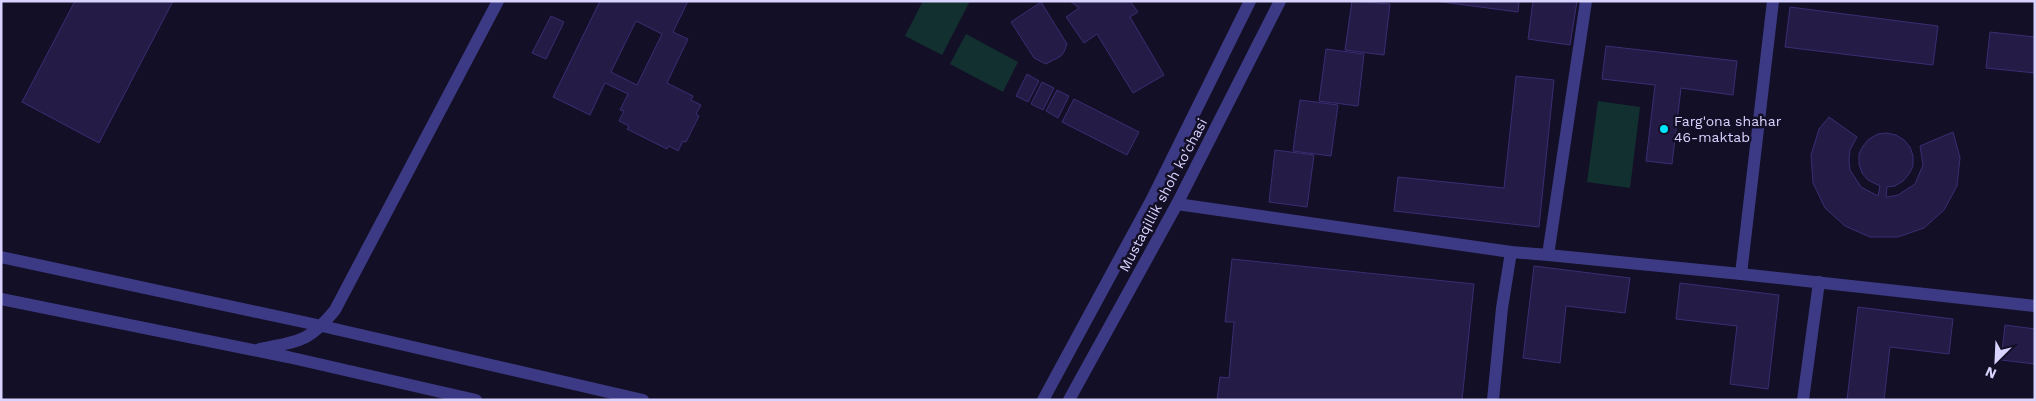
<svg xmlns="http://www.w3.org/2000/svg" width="2036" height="401" viewBox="0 0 2036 401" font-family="'Work Sans',sans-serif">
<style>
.green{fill:#12302f}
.building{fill:#241b47;stroke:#3b2d73;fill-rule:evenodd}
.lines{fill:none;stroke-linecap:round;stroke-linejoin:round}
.minor{stroke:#3d3a85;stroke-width:12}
.poi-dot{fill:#00e5ff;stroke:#130f26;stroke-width:2}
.labels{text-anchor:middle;stroke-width:5;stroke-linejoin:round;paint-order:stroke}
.poi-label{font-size:14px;fill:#d9d4ff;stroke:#130f26;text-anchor:start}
.street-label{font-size:14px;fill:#d9d4ff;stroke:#130f26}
</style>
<rect width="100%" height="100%" fill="#130f26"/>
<g class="green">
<polygon points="923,1 970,1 942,55 905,36"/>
<polygon points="966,34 1018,62 1003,92 950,64"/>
<polygon points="1598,101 1640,107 1630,188 1587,182"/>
</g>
<g class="building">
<polygon points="75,1 173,1 99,143 22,102"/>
<path d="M600,1H688L673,32L688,39L667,83L693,96L691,100L701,105L696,114L699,116L686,142L683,141L678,151L669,146L667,149L627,129L629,126L619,121L624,111L620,110L628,94L605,83L590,115L553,97ZM636,21L662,34L637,85L611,72Z"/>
<polygon points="1070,1 1130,1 1138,12 1130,17 1164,75 1133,93 1097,34 1084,43 1066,17 1079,8"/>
<polygon points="1352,1 1390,4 1384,55 1345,50"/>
<polygon points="1435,1 1519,1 1518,12"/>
<polygon points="1533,1 1577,1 1570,45 1528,39"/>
<polygon points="1041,2 1067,44 1064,52 1061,56 1046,64 1034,58 1011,22"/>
<polygon points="1790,7 1938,26 1933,65 1785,47"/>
<polygon points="551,16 564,22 546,59 532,53"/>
<polygon points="1990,32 2035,37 2035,73 1986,68"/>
<polygon points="1606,46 1737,61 1733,95 1681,88 1672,164 1646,161 1655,85 1602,79"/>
<polygon points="1326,49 1364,54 1358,106 1319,101"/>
<polygon points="1027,74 1039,81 1028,102 1016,96"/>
<polygon points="1516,76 1554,80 1539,227 1394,211 1398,177 1504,188"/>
<polygon points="1042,82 1054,88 1043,110 1031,104"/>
<polygon points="1057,90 1069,96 1058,118 1046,111"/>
<polygon points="1074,99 1139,132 1127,155 1062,122"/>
<polygon points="1300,100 1338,105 1331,156 1293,151"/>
<polygon points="1829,117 1857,137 1850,150 1849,160 1850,170 1861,187 1878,196 1880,186 1868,180 1862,173 1859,164 1859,154 1863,146 1869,139 1878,134 1887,133 1896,135 1904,140 1910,147 1913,156 1913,166 1909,174 1903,181 1895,186 1887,187 1886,197 1888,197 1898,195 1915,184 1923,165 1920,146 1953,132 1960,158 1957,186 1944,210 1924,228 1898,237 1870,237 1845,226 1825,208 1813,183 1811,155 1819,129"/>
<polygon points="1275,150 1314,155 1307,207 1269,202"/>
<polygon points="1232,259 1474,284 1462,400 1217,400 1220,377 1229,378 1234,322 1225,322"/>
<polygon points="1534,266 1630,278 1625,313 1566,306 1560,363 1523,358"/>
<polygon points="1680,283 1779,295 1768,389 1730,384 1737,326 1676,319"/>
<polygon points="1858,307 1953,319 1949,354 1890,347 1884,400 1847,400"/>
<polygon points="2005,325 2035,329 2035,364 2001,360"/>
</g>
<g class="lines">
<g class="minor">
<polyline points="1177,204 1511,252 1548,255 1586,1"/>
<polyline points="1548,255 1741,274 2035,306"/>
<polyline points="1,257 322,326 643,400"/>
<polyline points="1741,274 1773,1"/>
<polyline points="1,299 288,357 476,400"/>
<path d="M260,349C300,341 309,342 335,310L498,1"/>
<polyline points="1043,400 1153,197 1250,1"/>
<polyline points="1069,400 1177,204 1280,1"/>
<polyline points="1493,400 1502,308 1511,252"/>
<polyline points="1803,400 1819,282"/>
</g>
</g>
<circle class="poi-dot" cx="1664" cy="129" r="5"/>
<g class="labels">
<g class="poi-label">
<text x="1674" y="126">Farg'ona shahar<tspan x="1674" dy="16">46-maktab</tspan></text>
</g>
<g class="street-label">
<text transform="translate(1163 195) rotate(-62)" y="5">Mustaqillik shoh ko'chasi</text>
</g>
</g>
<rect width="2036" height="401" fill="none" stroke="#d9d4ff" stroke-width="5"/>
<g transform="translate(1996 361) rotate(204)" stroke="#130f26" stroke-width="4" paint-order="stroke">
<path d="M0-4L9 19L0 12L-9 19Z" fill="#d9d4ff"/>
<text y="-8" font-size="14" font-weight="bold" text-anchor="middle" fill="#d9d4ff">N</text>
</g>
</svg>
